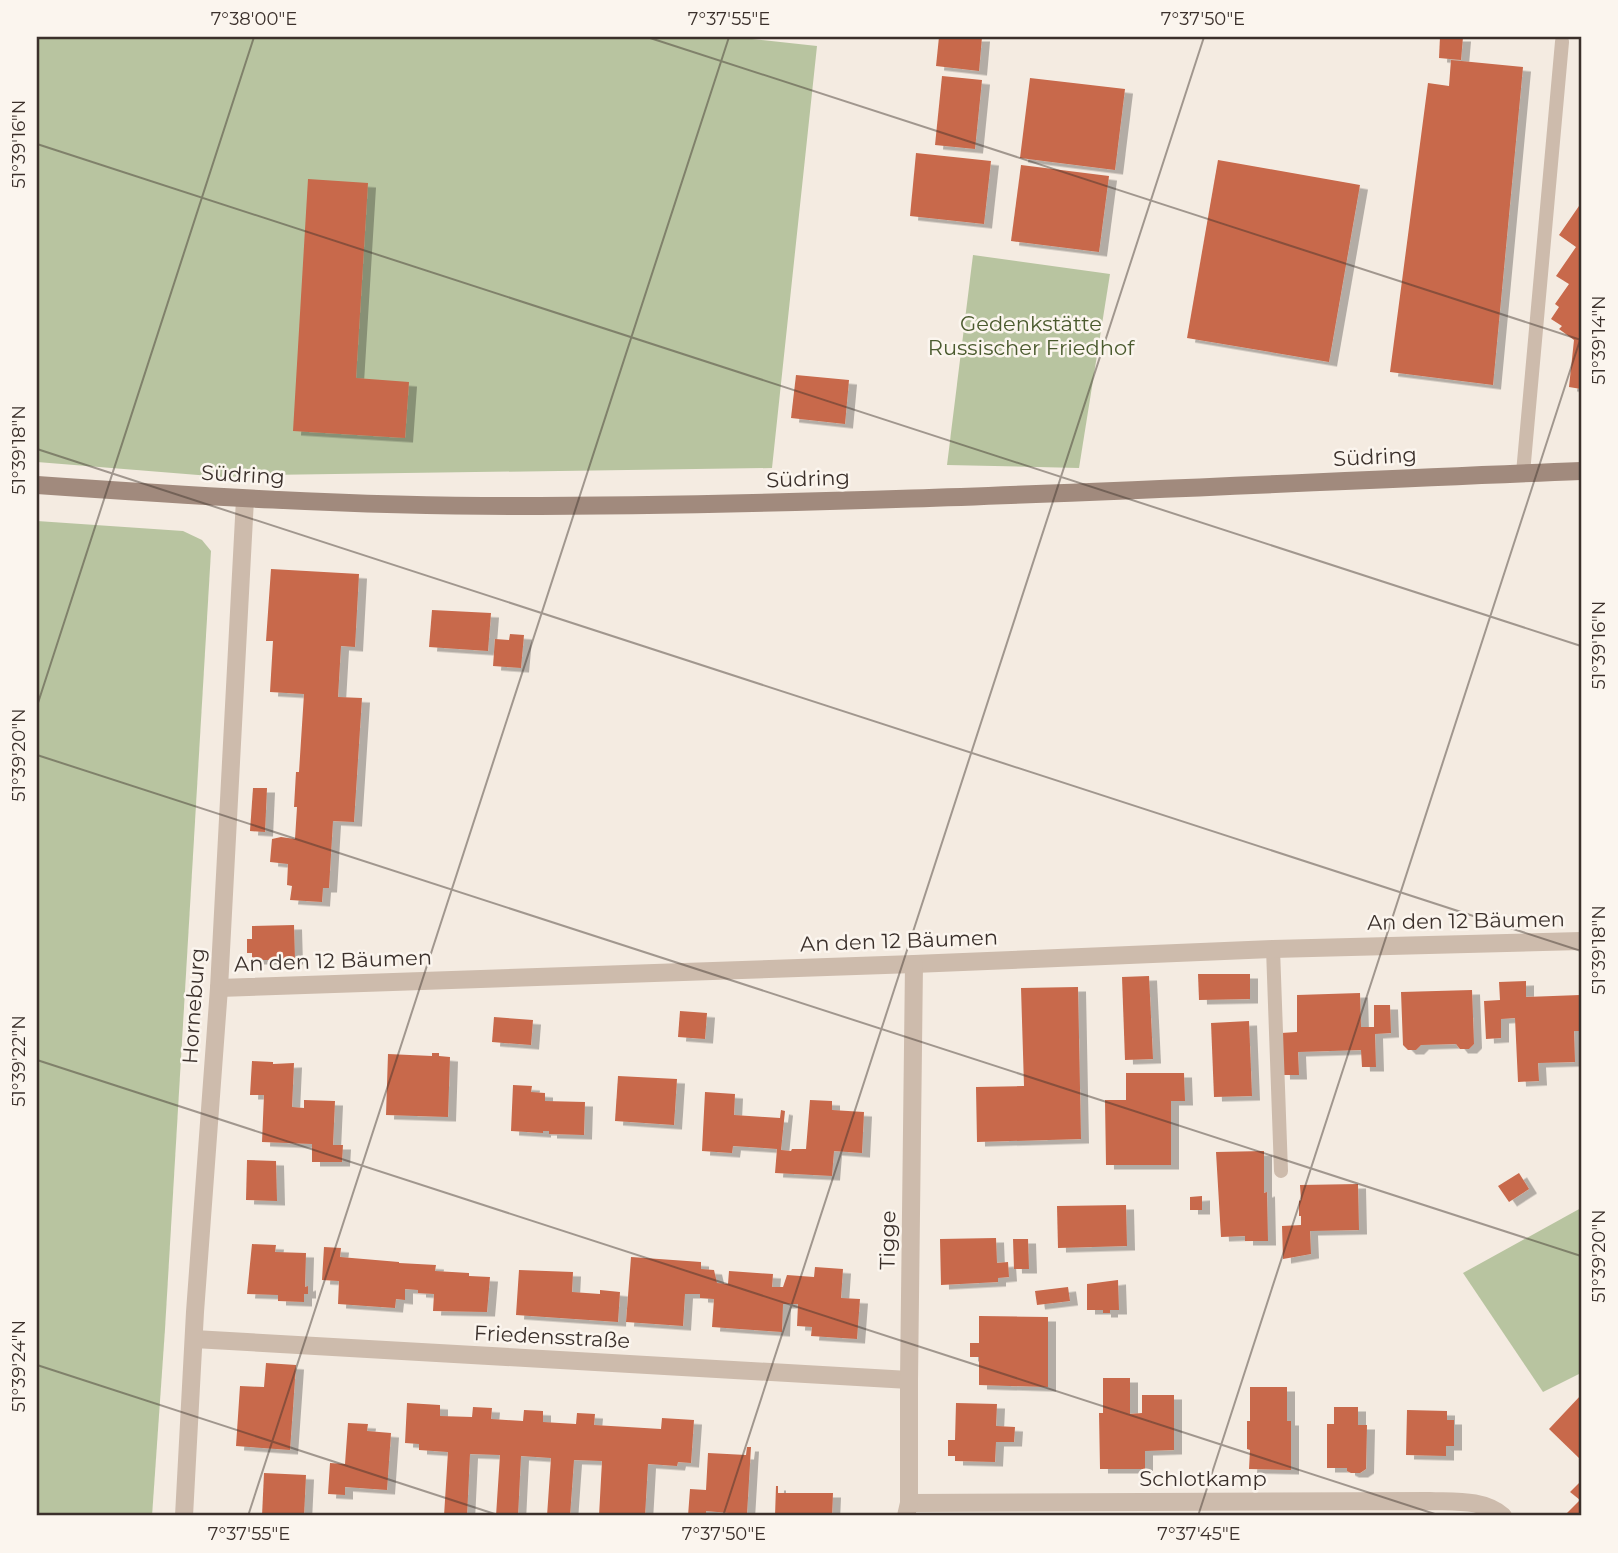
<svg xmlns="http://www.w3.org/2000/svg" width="1618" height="1553" viewBox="0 0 1618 1553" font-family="Montserrat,sans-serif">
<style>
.green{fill:#b8c4a0}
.building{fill:#c8694b;filter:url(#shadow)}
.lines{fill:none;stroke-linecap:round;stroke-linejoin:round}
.lane{stroke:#cdbbac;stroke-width:14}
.street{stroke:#cdbbac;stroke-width:18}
.secondary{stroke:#a18a7d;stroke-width:18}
.ticks{fill:none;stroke:#3b302b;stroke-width:2;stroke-opacity:0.45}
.labels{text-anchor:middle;stroke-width:5;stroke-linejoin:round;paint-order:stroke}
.park-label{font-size:21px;fill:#4a5a2e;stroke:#fbf5ee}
.street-label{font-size:21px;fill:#3b302b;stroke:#fbf5ee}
.neatline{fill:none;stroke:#3b302b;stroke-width:2.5}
.ticks-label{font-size:18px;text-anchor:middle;fill:#3b302b}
</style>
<defs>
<filter id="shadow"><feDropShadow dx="8" dy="4.5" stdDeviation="0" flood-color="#0004"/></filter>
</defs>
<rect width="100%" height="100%" fill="#f4ebe1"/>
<g class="green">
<polygon points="37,37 733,37 817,46 772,468 265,475 223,477 37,462"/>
<polygon points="973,255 1110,274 1079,468 947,465"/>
<polygon points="37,521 183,531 202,540 211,551 165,1329 152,1516 37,1516"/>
<polygon points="1581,1208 1581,1373 1543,1392 1463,1273"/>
</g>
<g class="building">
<polygon points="939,37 982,37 979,71 936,66"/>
<polygon points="1440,37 1463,37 1461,60 1439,58"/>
<polygon points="1451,60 1523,67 1493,385 1390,372 1428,83 1449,86"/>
<polygon points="942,76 982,80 975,149 935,145"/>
<polygon points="1030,78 1125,89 1115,170 1020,158"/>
<polygon points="916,153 991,161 984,224 910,216"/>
<polygon points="1218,160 1360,185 1329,362 1187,338"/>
<polygon points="1021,165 1109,176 1099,252 1011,241"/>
<polygon points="308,179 368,183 356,378 409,382 405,438 293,431"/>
<polygon points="1579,206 1581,207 1581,389 1569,387 1574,340 1559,329 1562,326 1551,319 1559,307 1555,304 1569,284 1556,276 1576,247 1559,235"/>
<polygon points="796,375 849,380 845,424 791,418"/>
<polygon points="271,569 359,574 355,647 341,646 338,697 362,698 354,822 333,821 329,888 323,888 322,902 290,900 292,886 287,885 288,864 270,862 272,839 281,837 295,839 297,807 294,807 296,772 299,772 304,694 270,692 273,641 266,641"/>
<polygon points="432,610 491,613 488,651 429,647"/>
<polygon points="510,634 524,635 521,668 493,666 495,639 509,640"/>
<polygon points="253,788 267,788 265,832 250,831"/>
<polygon points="294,925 295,960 252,960 252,953 247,953 247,939 252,939 252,926"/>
<polygon points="1198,974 1250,974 1250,999 1199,1000"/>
<polygon points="1149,976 1153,1059 1125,1060 1122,977"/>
<polygon points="1526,981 1526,997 1580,995 1581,1031 1574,1031 1575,1062 1538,1063 1539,1081 1518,1082 1515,1018 1501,1019 1501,1038 1486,1039 1484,1001 1500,1000 1499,982"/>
<polygon points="1078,987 1081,1139 977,1142 976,1087 1024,1086 1021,988"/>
<polygon points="1472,990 1474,1044 1469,1049 1460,1049 1456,1044 1421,1045 1416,1050 1408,1050 1403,1045 1401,992"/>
<polygon points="1360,993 1361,1027 1374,1027 1374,1005 1390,1005 1391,1033 1375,1034 1376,1067 1362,1067 1361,1050 1298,1052 1299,1075 1282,1075 1281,1033 1297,1032 1297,995"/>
<polygon points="680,1011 707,1013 705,1039 678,1037"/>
<polygon points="494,1017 533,1020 531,1045 492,1042"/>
<polygon points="1249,1021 1252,1096 1214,1097 1211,1023"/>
<polygon points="432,1053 439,1053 439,1056 450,1057 448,1117 386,1115 388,1054 432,1056"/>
<polygon points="252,1061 273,1062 273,1064 294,1063 292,1107 304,1108 304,1100 335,1101 333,1145 343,1145 342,1162 312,1162 312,1144 262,1142 264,1095 250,1095"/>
<polygon points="1126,1073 1184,1073 1185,1101 1171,1101 1171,1165 1106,1165 1105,1100 1126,1100"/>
<polygon points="618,1076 677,1079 674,1125 615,1121"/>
<polygon points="513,1085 532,1086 531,1092 545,1093 545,1101 585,1102 584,1135 549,1134 549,1131 543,1131 543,1133 511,1131"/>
<polygon points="705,1092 735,1094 734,1115 780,1118 781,1110 785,1111 781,1150 791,1151 792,1149 806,1149 810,1100 832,1101 832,1110 864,1112 862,1153 834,1151 832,1176 775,1173 777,1149 733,1146 732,1153 702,1151"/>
<polygon points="1264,1151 1264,1193 1267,1192 1268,1241 1245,1241 1245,1236 1221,1237 1216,1152"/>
<polygon points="247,1160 276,1161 277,1201 246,1200"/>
<polygon points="1519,1173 1529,1189 1509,1202 1498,1186"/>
<polygon points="1358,1184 1359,1230 1310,1231 1311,1254 1283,1259 1282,1226 1301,1225 1301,1216 1299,1216 1299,1201 1301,1200 1300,1185"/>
<polygon points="1202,1196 1202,1210 1190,1210 1190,1197"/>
<polygon points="1126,1205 1127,1246 1058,1248 1057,1206"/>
<polygon points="996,1238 997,1263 1008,1262 1009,1277 998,1278 998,1282 941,1285 940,1239"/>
<polygon points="1013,1239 1028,1239 1029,1269 1014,1269"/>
<polygon points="252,1244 276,1245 275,1252 306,1253 305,1287 308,1286 308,1294 304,1294 304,1302 278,1301 278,1295 247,1294"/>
<polygon points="324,1247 341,1248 340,1257 399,1262 399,1263 436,1265 435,1271 469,1273 469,1276 490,1277 487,1312 433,1311 434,1294 418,1293 418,1290 405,1289 405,1300 396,1299 395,1308 338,1304 339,1281 322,1280"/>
<polygon points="631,1257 701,1262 701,1269 714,1270 717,1283 728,1284 729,1271 773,1274 772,1287 783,1287 787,1275 814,1277 815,1267 843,1269 841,1298 860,1299 857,1339 811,1336 812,1327 797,1326 798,1304 783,1304 782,1332 712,1327 714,1299 700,1298 700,1294 685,1294 683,1326 626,1322"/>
<polygon points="519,1270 573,1272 572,1292 600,1294 600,1290 620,1292 618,1322 516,1315"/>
<polygon points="1118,1280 1119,1310 1110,1310 1110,1313 1103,1313 1103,1310 1087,1310 1087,1284"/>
<polygon points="1068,1287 1070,1301 1037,1305 1035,1291"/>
<polygon points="979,1316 1048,1317 1048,1387 979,1385 979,1357 970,1357 970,1343 979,1343"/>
<polygon points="266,1363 296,1365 290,1450 236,1446 240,1386 264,1387"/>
<polygon points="1103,1378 1130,1378 1130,1414 1142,1413 1142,1395 1174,1395 1174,1450 1145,1451 1145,1469 1100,1469 1099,1413 1103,1413"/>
<polygon points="1250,1387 1287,1387 1287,1421 1291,1421 1291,1470 1249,1469 1250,1450 1247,1449 1247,1421 1250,1421"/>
<polygon points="1581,1395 1581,1460 1549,1429"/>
<polygon points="407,1403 440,1405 440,1416 472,1417 473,1407 492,1408 491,1419 523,1421 524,1410 543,1411 543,1422 576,1424 577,1413 595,1414 594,1425 661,1429 662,1418 694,1420 691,1463 678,1462 677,1466 648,1464 645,1516 599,1516 602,1461 574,1460 570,1516 547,1516 551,1458 521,1456 518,1516 496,1516 500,1455 470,1454 467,1516 444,1516 448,1452 419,1450 419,1444 405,1443"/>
<polygon points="956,1403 997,1404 996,1426 1015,1427 1014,1442 996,1442 995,1462 955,1461 955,1456 948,1456 948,1440 955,1440"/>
<polygon points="1334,1407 1358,1407 1358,1425 1367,1425 1366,1469 1360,1473 1351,1473 1347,1471 1347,1468 1327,1468 1327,1424 1334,1424"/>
<polygon points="1407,1410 1447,1411 1447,1420 1454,1420 1454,1446 1446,1446 1446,1456 1406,1455"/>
<polygon points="348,1423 368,1424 367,1431 391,1433 387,1490 345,1487 345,1495 328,1494 330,1463 345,1464"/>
<polygon points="747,1447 751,1447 747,1514 742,1513 742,1516 728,1516 729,1513 706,1511 706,1516 688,1516 690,1489 706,1490 708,1453 746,1455"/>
<polygon points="264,1473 306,1475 304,1516 262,1516"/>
<polygon points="1581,1481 1581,1516 1564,1516 1580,1500 1570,1492"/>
<polygon points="776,1486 778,1486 778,1493 833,1493 832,1516 775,1516"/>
</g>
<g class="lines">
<g class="lane">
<polyline points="1523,473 1562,42"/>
<polyline points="1273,949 1281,1171"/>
</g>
<g class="street">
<polyline points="219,988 914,964 1273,949 1581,941"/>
<polyline points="194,1339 909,1380"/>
<path d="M909,1503L1430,1501C1455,1502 1483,1499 1503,1516"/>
<polyline points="184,1516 195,1312 219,988 245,499"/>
<polyline points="906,1516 909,1503 909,1380 914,964"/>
</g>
<path class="secondary" d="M37,485C194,496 352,506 510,506C867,506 1224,485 1581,471"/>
</g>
<path class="ticks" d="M647,37L1581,340M37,144L1581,646M37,449L1581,951M37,706L254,37M37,755L1581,1256M37,1060L1441,1516M37,1365L501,1516M248,1516L729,37M723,1516L1204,37M1198,1516L1581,337"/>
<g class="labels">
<g class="park-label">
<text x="1031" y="331">Gedenkstätte<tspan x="1031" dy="24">Russischer Friedhof</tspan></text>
</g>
<g class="street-label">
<text transform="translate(1375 457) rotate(-3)" y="7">Südring</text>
<text transform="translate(243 475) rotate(3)" y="7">Südring</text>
<text transform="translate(808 479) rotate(-2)" y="7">Südring</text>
<text transform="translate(1466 921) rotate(-1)" y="7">An den 12 Bäumen</text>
<text transform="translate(899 941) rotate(-2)" y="7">An den 12 Bäumen</text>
<text transform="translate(333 961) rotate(-2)" y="7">An den 12 Bäumen</text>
<text transform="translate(194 1006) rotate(-86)" y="7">Horneburg</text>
<text transform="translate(888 1240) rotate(-89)" y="7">Tigge</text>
<text transform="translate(552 1337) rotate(3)" y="7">Friedensstraße</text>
<text x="1203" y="1486">Schlotkamp</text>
</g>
</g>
<rect width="1618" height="1553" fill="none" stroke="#fbf5ee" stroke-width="77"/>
<rect x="38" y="38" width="1542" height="1476" class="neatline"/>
<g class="ticks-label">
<text x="254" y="25">7°38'00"E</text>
<text x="729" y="25">7°37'55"E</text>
<text x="1203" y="25">7°37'50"E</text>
<text transform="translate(19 144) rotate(-90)" y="6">51°39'16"N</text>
<text transform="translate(1599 340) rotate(-90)" y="6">51°39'14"N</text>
<text transform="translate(19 450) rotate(-90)" y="6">51°39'18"N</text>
<text transform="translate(1599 645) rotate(-90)" y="6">51°39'16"N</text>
<text transform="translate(19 755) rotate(-90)" y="6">51°39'20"N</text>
<text transform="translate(1599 950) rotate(-90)" y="6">51°39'18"N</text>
<text transform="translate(19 1061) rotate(-90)" y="6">51°39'22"N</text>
<text transform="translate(1599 1256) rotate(-90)" y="6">51°39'20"N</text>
<text transform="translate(19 1366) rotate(-90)" y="6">51°39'24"N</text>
<text x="249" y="1540">7°37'55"E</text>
<text x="724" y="1540">7°37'50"E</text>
<text x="1199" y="1540">7°37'45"E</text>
</g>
</svg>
